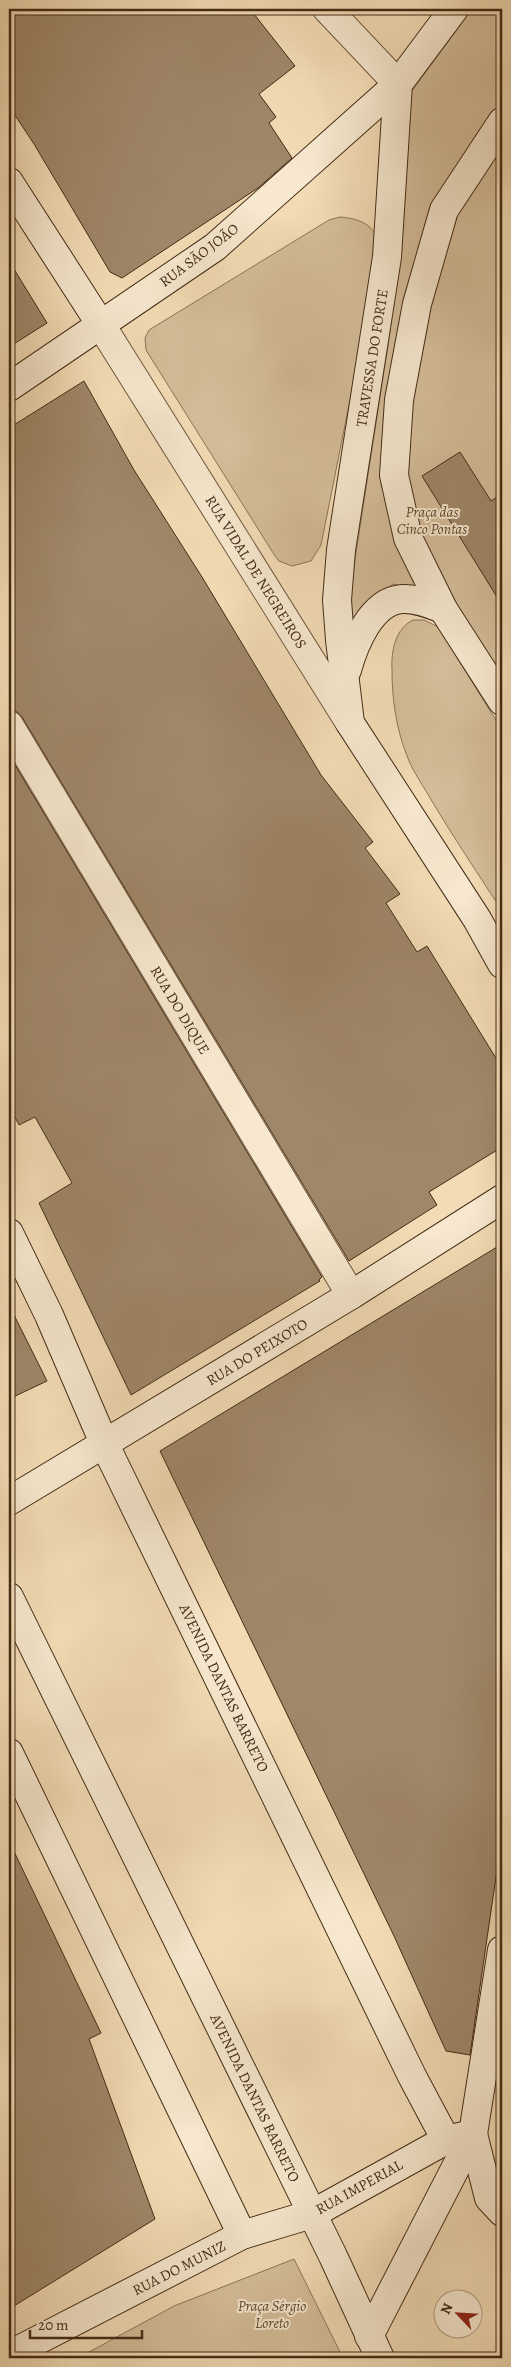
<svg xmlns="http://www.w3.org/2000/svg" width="511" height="2367" viewBox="0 0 511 2367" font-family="Alegreya,serif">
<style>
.green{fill:#d5be9a;stroke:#8c7458}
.building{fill:#9f8769;stroke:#432b16}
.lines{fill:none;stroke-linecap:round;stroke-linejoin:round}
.street-casing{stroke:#6f573e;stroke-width:30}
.secondary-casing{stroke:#432b16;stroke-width:30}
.street{stroke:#f7e8cf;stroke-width:28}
.secondary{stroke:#f7e8cf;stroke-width:28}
.labels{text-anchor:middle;stroke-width:4;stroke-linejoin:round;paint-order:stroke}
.street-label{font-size:15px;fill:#432b16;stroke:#f7e8cf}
.park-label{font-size:15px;font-style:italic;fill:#604830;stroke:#f7e8cf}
</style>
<rect width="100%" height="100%" fill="#f3dcb5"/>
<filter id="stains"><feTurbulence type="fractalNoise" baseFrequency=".004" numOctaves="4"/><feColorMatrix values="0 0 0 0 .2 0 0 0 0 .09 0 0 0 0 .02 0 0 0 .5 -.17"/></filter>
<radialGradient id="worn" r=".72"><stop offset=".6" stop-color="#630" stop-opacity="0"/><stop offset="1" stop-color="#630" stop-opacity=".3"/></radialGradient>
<g class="green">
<polygon points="472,9 502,9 502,679 450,596 393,584 370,602 349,637 349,612 354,566 390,332 400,229 409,95"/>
<path d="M340,217C363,219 377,226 380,250L321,545L311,561L292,566L279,561L275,556L146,350L145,338L149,330L329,220Z"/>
<path d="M413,620H424L438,627L502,730V904L495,900C474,868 453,836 433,803C424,787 413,772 407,756C396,728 392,699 392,670C391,651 395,629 413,620Z"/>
<polygon points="294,2259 343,2358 78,2358 174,2306"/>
</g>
<g class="building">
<polygon points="9,9 250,9 295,66 259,94 276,117 269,123 292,158 258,188 122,278 110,272 34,144 9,106"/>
<polygon points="9,261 47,323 9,347"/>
<polygon points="84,381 134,470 202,577 321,775 373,842 365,848 400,894 386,903 417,952 427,946 502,1068 502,1147 429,1192 437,1205 349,1261 22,717 17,712 9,709 9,428"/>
<polygon points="460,452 491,501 502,494 502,605 422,476"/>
<polygon points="9,755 322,1277 319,1280 320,1281 131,1395 39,1203 72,1183 35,1117 19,1125 9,1105"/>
<polygon points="502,1244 502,1811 497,1870 470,2055 446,2051 394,1936 160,1451"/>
<polygon points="9,1305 47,1381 9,1399"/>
<polygon points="9,1841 101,2033 89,2039 155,2219 9,2309"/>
</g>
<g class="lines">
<defs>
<g id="street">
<polyline points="327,9 398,84"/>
<polyline points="101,325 350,723"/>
<polyline points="9,725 351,1295"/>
</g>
<g id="secondary">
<polyline points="398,84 387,257 341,550 337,600 340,640 350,723 477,919 502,964"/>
<polyline points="502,122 444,210 417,304 399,400 394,475 408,538 443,609 502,701"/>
<polyline points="9,182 101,325"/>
<polyline points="9,387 215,247 398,84 454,9"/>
<path d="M347,670C354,645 371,601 402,599C416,598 430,604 443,609"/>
<polyline points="9,1233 49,1315 104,1443 412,2076 446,2140"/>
<polyline points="9,1501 351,1295 502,1199"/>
<polyline points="9,1597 333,2256 380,2358"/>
<polyline points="9,1753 242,2235"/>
<polyline points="473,2134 489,2198 502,2212"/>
<polyline points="369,2336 473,2134 502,1950"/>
<polyline points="9,2355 242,2235 312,2214 446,2140 473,2134"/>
</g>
</defs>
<use href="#street" class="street-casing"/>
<use href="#secondary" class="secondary-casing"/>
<use href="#street" class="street"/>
<use href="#secondary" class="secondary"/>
</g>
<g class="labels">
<g class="street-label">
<text transform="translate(199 255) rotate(-37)" y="5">RUA SÃO JOÃO</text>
<text transform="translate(372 358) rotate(-81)" y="5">TRAVESSA DO FORTE</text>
<text transform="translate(256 572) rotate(58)" y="5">RUA VIDAL DE NEGREIROS</text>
<text transform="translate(180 1010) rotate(59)" y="5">RUA DO DIQUE</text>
<text transform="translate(257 1352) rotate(-31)" y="5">RUA DO PEIXOTO</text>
<text transform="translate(224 1688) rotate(64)" y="5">AVENIDA DANTAS BARRETO</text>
<text transform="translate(255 2098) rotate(64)" y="5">AVENIDA DANTAS BARRETO</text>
<text transform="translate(359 2187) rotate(-29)" y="5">RUA IMPERIAL</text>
<text transform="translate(179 2268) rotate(-27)" y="5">RUA DO MUNIZ</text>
</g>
<g class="park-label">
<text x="432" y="517">Praça das<tspan x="432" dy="17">Cinco Pontas</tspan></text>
<text x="272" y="2311">Praça Sérgio<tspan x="272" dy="17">Loreto</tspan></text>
</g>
</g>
<rect width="511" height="2367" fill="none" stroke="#f3dcb5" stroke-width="30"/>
<rect x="10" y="10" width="491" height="2347" fill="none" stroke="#432b16" stroke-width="2.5"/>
<rect x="15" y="15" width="481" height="2337" fill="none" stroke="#432b16"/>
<g transform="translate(458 2314) rotate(295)"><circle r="24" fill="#f7e8cf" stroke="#af9c85"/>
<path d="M0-4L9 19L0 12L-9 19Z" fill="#8f2418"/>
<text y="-8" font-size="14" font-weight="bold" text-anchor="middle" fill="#432b16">N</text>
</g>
<path d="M30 2330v8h112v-8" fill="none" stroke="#432b16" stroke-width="2.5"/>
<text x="38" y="2330" font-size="15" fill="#432b16" stroke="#f7e8cf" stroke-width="4" paint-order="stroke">20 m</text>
<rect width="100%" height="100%" filter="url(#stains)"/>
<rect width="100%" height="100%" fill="url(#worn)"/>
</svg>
